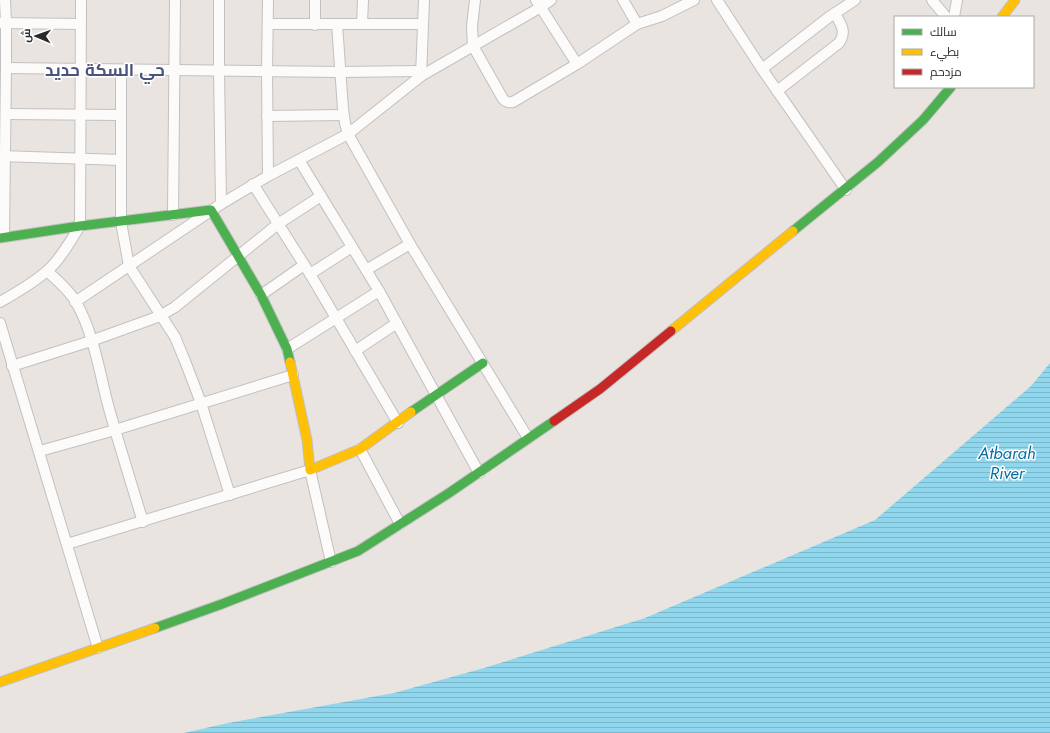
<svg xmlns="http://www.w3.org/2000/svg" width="1050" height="733" viewBox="0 0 1050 733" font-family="Jost,Cairo,sans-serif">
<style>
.water{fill:url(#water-rules)}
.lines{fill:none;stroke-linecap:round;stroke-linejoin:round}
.street-casing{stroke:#c2c0c1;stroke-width:12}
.fast-casing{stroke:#c2c0c1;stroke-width:11}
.slow-casing{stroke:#c2c0c1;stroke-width:11}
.jam-casing{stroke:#c2c0c1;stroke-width:11}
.street{stroke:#fcfbfa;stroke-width:10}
.fast{stroke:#4caf50;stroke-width:9}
.slow{stroke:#ffc107;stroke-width:9}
.jam{stroke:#c62828;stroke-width:9}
.labels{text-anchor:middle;stroke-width:3;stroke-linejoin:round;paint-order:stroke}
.neighbourhood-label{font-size:17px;font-weight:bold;fill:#49537c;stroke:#fff}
.water-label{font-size:17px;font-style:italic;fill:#096e9f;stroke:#fff}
</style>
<defs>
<pattern id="water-rules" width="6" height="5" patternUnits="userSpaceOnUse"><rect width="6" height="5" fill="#90d6ed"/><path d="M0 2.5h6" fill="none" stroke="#7cb8cb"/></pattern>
</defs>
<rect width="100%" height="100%" fill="#e9e4df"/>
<polygon class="water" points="1050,363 1050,733 184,733 228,723 394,693 484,668 645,618 875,520 1031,386"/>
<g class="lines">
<defs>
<g id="street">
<polyline points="219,0 219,71 221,204"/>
<polyline points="268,0 267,71 268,176"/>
<path d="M475,0L472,26L473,46L503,99C506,102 508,103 513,102L577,64L637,24L662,16L694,0"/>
<polyline points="536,0 577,64"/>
<polyline points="623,0 637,24"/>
<polyline points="717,0 762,69 846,190"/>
<polyline points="932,0 946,17"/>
<polyline points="954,17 957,0"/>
<polyline points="0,23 81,24"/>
<polyline points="268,24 423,24"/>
<polyline points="337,24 343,109 345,123 348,134 410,244 528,438"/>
<polyline points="362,24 363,0"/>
<polyline points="315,25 315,0"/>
<polyline points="6,68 340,72 421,71"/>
<polyline points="762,69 829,17 855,0"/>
<polyline points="121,70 121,222 129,266 175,337 185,361 201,403 230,495"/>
<polyline points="421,76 424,0"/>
<path d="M777,91L839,43C847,31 841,25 835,13"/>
<polyline points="6,114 121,115"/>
<polyline points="267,116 343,115"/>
<polyline points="0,156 121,160"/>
<polyline points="299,160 379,291 479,473"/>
<polyline points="253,184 310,274 352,247"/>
<polyline points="173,215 175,0"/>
<polyline points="4,237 6,68 6,23 5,0"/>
<polyline points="366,270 410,244"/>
<path d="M47,271C57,280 69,290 76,302C93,332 99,369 107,401C118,442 131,482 143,522"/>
<polyline points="310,274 398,423"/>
<polyline points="261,295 304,265"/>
<path d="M0,302C16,293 33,283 47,271C61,259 70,241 80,226L81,0"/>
<polyline points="75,302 221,204 268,176 348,134 421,76 541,7 551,0"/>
<polyline points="0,323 98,648"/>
<polyline points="287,349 379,291"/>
<polyline points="355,351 397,323"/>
<polyline points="12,366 91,341 160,316 175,307 278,224 321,196"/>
<polyline points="360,449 400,524"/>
<polyline points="40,451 115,430 293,375"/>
<polyline points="67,544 310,470 331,562"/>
</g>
<g id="fast">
<polyline points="793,231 878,162 923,120 951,87"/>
<polyline points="0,238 80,226 211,210 261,295 287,349 290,362"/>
<polyline points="411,412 483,363"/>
<polyline points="155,628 222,604 358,551 449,493 554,421"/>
</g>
<g id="slow">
<polyline points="1002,17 1015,0"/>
<polyline points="671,331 793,231"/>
<polyline points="290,362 307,440 310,470 360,449 411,412"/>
<polyline points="0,682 155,628"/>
</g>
<polyline id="jam" points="554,421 600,389 671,331"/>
</defs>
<use href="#street" class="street-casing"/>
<use href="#fast" class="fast-casing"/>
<use href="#slow" class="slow-casing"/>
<use href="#jam" class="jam-casing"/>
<use href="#street" class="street"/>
<use href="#fast" class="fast"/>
<use href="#slow" class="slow"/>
<use href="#jam" class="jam"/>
</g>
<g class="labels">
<g class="neighbourhood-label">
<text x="105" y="76">حي السكة حديد</text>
</g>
<g class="water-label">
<text x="1007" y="459">Atbarah<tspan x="1007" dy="20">River</tspan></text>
</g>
</g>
<rect x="894" y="16" width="140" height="72" fill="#ffffff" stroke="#aaaaaa"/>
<rect x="902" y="29" width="20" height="6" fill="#4caf50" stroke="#aaaaaa"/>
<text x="930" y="36" font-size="12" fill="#2a2a2a">سالك</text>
<rect x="902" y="49" width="20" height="6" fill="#ffc107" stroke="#aaaaaa"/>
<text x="930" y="56" font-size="12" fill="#2a2a2a">بطيء</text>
<rect x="902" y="69" width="20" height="6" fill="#c62828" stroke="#aaaaaa"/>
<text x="930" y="76" font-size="12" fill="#2a2a2a">مزدحم</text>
<g transform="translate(36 36) rotate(272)" stroke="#ffffff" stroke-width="3" paint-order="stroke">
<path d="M0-3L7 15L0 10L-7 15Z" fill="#2a2a2a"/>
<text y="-6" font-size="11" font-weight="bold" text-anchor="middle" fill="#2a2a2a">ش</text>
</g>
</svg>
